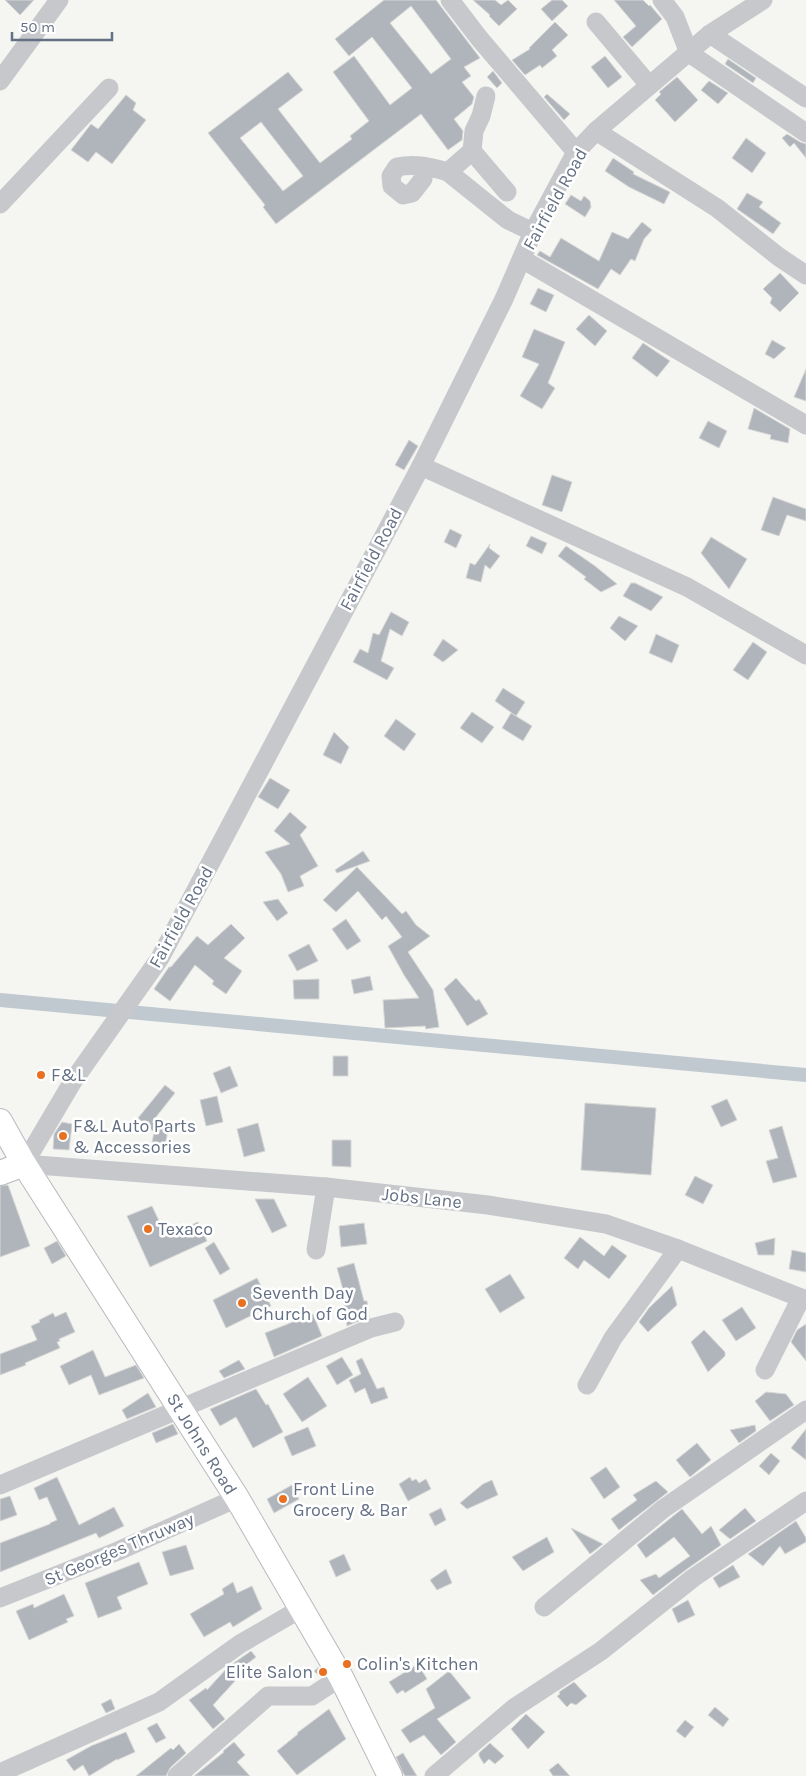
<svg xmlns="http://www.w3.org/2000/svg" width="806" height="1776" viewBox="0 0 806 1776" font-family="Karla,sans-serif">
<style>
.lines{fill:none;stroke-linecap:round;stroke-linejoin:round}
.canal{stroke:#c1c9d0;stroke-width:14}
.building{fill:#b0b5bc;stroke:#d7d7d5;fill-rule:evenodd}
.major-casing{stroke:#b6b9be;stroke-width:26}
.minor{stroke:#c6c8cc;stroke-width:19}
.major{stroke:#fff;stroke-width:24}
.poi-dot{fill:#e87020;stroke:#fff;stroke-width:2}
.labels{text-anchor:middle;stroke-width:5;stroke-linejoin:round;paint-order:stroke}
.street-label{font-size:18px;fill:#647084;stroke:#fff}
.poi-label{font-size:18px;fill:#647084;stroke:#fff;text-anchor:start}
</style>
<rect width="100%" height="100%" fill="#f5f6f2"/>
<g class="lines">
<polyline class="canal" points="0,1000 806,1075"/>
</g>
<g class="building">
<polygon points="5,0 34,0 20,15"/>
<path d="M384,0H436L480,58L464,67L471,76L462,82L474,97L472,104L454,119L463,131L462,140L448,150L421,114L276,224L263,207L265,205L208,133L288,72L303,90L278,109L320,163L352,139L350,136L369,121L333,72L354,56L390,105L412,88L372,37L349,56L335,39ZM411,6L451,59L431,74L390,23ZM261,122L303,176L283,191L240,138Z"/>
<polygon points="473,0 495,0 501,5 508,0 517,9 499,26 489,16 490,15"/>
<polygon points="552,0 562,0 568,6 552,21 541,9"/>
<polygon points="614,0 643,0 649,6 650,5 662,19 632,47 623,37 636,26"/>
<polygon points="555,22 568,35 552,50 557,56 542,68 540,65 525,75 512,60 530,49 529,48"/>
<polygon points="605,56 622,77 608,88 591,67"/>
<polygon points="728,59 756,78 753,83 725,64"/>
<polygon points="493,71 502,83 497,88 487,77"/>
<polygon points="677,77 698,100 675,122 655,100 661,94 659,92"/>
<polygon points="709,81 728,93 718,104 701,90"/>
<polygon points="547,94 570,114 564,120 544,97"/>
<polygon points="126,95 136,103 133,110 146,120 112,164 96,152 88,162 71,150 91,124 98,129"/>
<polygon points="787,134 800,142 806,144 806,158 794,143 790,147 782,138"/>
<polygon points="746,138 766,153 752,173 732,158"/>
<polygon points="613,158 634,172 633,174 670,192 664,204 629,187 605,171"/>
<polygon points="747,193 763,202 759,207 781,223 773,234 737,209"/>
<polygon points="571,195 581,201 584,196 590,201 591,207 585,217 565,204"/>
<polygon points="642,222 652,230 644,239 635,261 631,259 620,275 611,269 598,289 537,255 540,251 550,257 561,238 599,261 612,232 628,239"/>
<polygon points="780,273 799,293 780,312 770,303 772,298 763,289"/>
<polygon points="538,288 554,295 546,312 530,304"/>
<polygon points="589,315 607,331 595,346 576,329"/>
<polygon points="534,329 565,342 548,383 555,388 542,409 520,396 539,364 522,357"/>
<polygon points="772,340 786,348 774,359 765,354"/>
<polygon points="643,343 670,361 657,377 632,358"/>
<polygon points="806,369 806,401 794,397"/>
<polygon points="754,408 790,429 788,443 770,439 771,435 748,429"/>
<polygon points="708,421 727,431 719,448 699,438"/>
<polygon points="409,440 418,446 404,470 395,465"/>
<polygon points="552,475 572,482 562,512 542,505"/>
<polygon points="773,497 806,509 806,521 787,515 779,536 761,530"/>
<polygon points="450,529 462,535 456,548 444,542"/>
<polygon points="531,536 547,543 542,554 526,546"/>
<polygon points="711,537 747,559 729,589 701,553"/>
<polygon points="490,544 489,548 500,556 490,569 485,565 481,582 466,578 470,563 475,565"/>
<polygon points="566,546 595,566 617,584 601,592 584,579 586,577 558,556"/>
<polygon points="631,583 635,583 663,597 651,611 623,596"/>
<polygon points="391,612 409,622 402,636 390,629 381,661 394,668 387,680 353,662 360,649 368,653 373,633 379,635"/>
<polygon points="619,616 638,626 625,641 610,628"/>
<polygon points="656,634 679,645 672,663 649,653"/>
<polygon points="443,639 458,650 443,662 433,655"/>
<polygon points="753,642 767,652 748,680 733,670"/>
<polygon points="503,688 525,702 516,716 495,701"/>
<polygon points="472,712 494,727 482,743 460,728"/>
<polygon points="511,713 532,726 523,741 502,728"/>
<polygon points="396,719 416,734 404,751 384,736"/>
<polygon points="334,732 349,747 341,764 323,755"/>
<polygon points="270,778 290,790 278,809 258,797"/>
<polygon points="290,812 307,827 300,835 318,866 300,876 304,886 288,892 281,874 265,852 290,844 274,831"/>
<polygon points="363,851 370,861 337,873 335,870"/>
<polygon points="357,867 402,914 406,911 416,925 430,936 408,952 433,990 439,1027 426,1029 425,1026 385,1028 383,1000 419,998 404,975 388,946 402,937 386,916 382,920 358,891 336,912 323,900"/>
<polygon points="278,899 288,913 277,921 263,902"/>
<polygon points="346,919 361,941 347,950 332,929"/>
<polygon points="231,924 245,938 224,958 242,971 226,994 212,984 214,981 195,965 170,1001 154,989 169,967 171,967 197,936 208,945"/>
<polygon points="309,944 318,961 297,971 288,955"/>
<polygon points="370,976 373,990 354,994 351,980"/>
<polygon points="456,978 476,1001 479,999 488,1014 467,1026 444,989"/>
<polygon points="319,979 319,999 294,999 293,980"/>
<rect x="333" y="1056" width="15" height="20"/>
<polygon points="230,1066 238,1086 221,1093 213,1073"/>
<polygon points="165,1085 175,1093 152,1122 169,1125 164,1151 151,1148 154,1132 138,1118"/>
<polygon points="217,1096 223,1122 206,1126 200,1100"/>
<polygon points="727,1099 737,1120 721,1127 711,1106"/>
<polygon points="585,1103 656,1108 651,1175 581,1170"/>
<polygon points="62,1122 72,1124 69,1150 53,1149 54,1134"/>
<polygon points="258,1123 265,1151 244,1157 237,1129"/>
<polygon points="782,1126 797,1177 773,1183 766,1161 778,1158 769,1130"/>
<polygon points="332,1140 351,1140 351,1167 332,1166"/>
<polygon points="695,1176 713,1185 703,1204 685,1195"/>
<polygon points="8,1185 30,1246 0,1257 0,1186"/>
<polygon points="255,1199 274,1199 287,1226 272,1233"/>
<polygon points="152,1206 166,1236 198,1222 207,1241 150,1267 127,1216"/>
<polygon points="364,1223 367,1244 341,1247 339,1226"/>
<polygon points="580,1237 604,1256 612,1245 627,1256 609,1279 584,1260 578,1269 564,1258"/>
<polygon points="775,1238 774,1255 758,1255 755,1243"/>
<polygon points="57,1241 66,1256 52,1264 44,1248"/>
<polygon points="214,1242 230,1269 220,1275 205,1248"/>
<polygon points="792,1250 806,1253 806,1272 789,1269"/>
<polygon points="354,1263 364,1301 367,1301 369,1317 347,1326 344,1304 347,1304 337,1268"/>
<polygon points="510,1274 525,1298 500,1313 485,1289"/>
<polygon points="257,1278 271,1306 226,1328 213,1300"/>
<polygon points="672,1286 677,1305 648,1332 639,1322 649,1308"/>
<polygon points="742,1307 756,1328 736,1341 722,1320"/>
<polygon points="66,1312 75,1332 59,1339 60,1341 57,1342 60,1348 25,1363 26,1365 0,1375 0,1354 37,1340 31,1326 40,1322 39,1320 53,1313 55,1317"/>
<polygon points="313,1314 322,1336 274,1357 265,1333"/>
<polygon points="806,1324 806,1361 791,1342 797,1330"/>
<polygon points="704,1330 725,1352 725,1356 708,1372 691,1342"/>
<polygon points="93,1350 105,1377 136,1365 144,1378 99,1395 91,1375 69,1385 60,1366"/>
<polygon points="342,1357 353,1375 337,1385 326,1366"/>
<polygon points="362,1358 377,1389 384,1387 388,1398 371,1404 365,1388 355,1393 349,1380 361,1374 356,1361"/>
<polygon points="239,1360 245,1369 224,1378 219,1371"/>
<polygon points="308,1377 327,1406 302,1422 283,1394"/>
<polygon points="256,1389 266,1405 268,1404 283,1432 253,1448 236,1417 220,1426 210,1409"/>
<polygon points="766,1392 786,1394 794,1405 770,1421 755,1401"/>
<polygon points="148,1393 156,1407 127,1419 122,1410"/>
<polygon points="173,1424 178,1434 156,1443 152,1433"/>
<polygon points="755,1425 756,1431 739,1443 730,1430"/>
<polygon points="308,1427 316,1446 292,1456 284,1437"/>
<polygon points="806,1429 806,1460 791,1448"/>
<polygon points="697,1443 711,1460 690,1477 676,1460"/>
<polygon points="771,1453 780,1461 769,1475 759,1466"/>
<polygon points="606,1467 620,1487 604,1499 590,1478"/>
<polygon points="57,1477 79,1525 114,1507 124,1526 99,1538 96,1533 0,1572 0,1543 50,1524 50,1523 57,1520 47,1497 39,1500 34,1488"/>
<polygon points="410,1477 412,1481 416,1479 419,1483 426,1479 431,1489 408,1501 399,1484"/>
<polygon points="492,1480 498,1495 467,1509 460,1503 483,1484"/>
<polygon points="656,1481 668,1492 619,1530 611,1519 637,1500 633,1495"/>
<polygon points="292,1485 299,1499 274,1513 267,1499"/>
<polygon points="10,1496 17,1515 0,1521 0,1499"/>
<polygon points="441,1508 446,1520 435,1526 429,1514"/>
<polygon points="745,1508 756,1521 730,1539 719,1530"/>
<polygon points="682,1509 702,1534 711,1526 721,1545 687,1569 653,1595 640,1580 656,1574 659,1578 690,1556 674,1537 646,1558 637,1545"/>
<polygon points="796,1521 806,1538 806,1542 785,1554 780,1546 763,1566 748,1554"/>
<polygon points="571,1528 603,1544 590,1554"/>
<polygon points="547,1537 554,1552 523,1571 512,1557"/>
<polygon points="186,1545 194,1569 170,1576 162,1552"/>
<polygon points="344,1554 351,1570 336,1577 329,1561"/>
<polygon points="139,1562 148,1584 117,1597 122,1609 98,1618 85,1583"/>
<polygon points="733,1565 740,1577 719,1588 713,1578"/>
<polygon points="446,1569 452,1583 437,1590 430,1580"/>
<polygon points="233,1582 237,1593 252,1586 262,1609 233,1627 230,1622 204,1637 190,1614 224,1594 222,1589"/>
<polygon points="64,1594 74,1616 66,1619 68,1622 29,1640 16,1611 33,1604 34,1608"/>
<polygon points="688,1600 695,1615 678,1623 672,1609"/>
<polygon points="251,1651 256,1657 230,1677 235,1681 213,1705 225,1719 213,1729 189,1700 206,1688 207,1690 228,1667"/>
<polygon points="418,1664 427,1679 405,1693 403,1690 397,1694 389,1682"/>
<polygon points="319,1667 324,1675 320,1677 314,1671"/>
<polygon points="449,1671 471,1698 437,1719 456,1742 441,1755 424,1735 410,1743 401,1730 435,1708 426,1689"/>
<polygon points="574,1682 587,1696 576,1705 571,1703 567,1707 557,1696 560,1694 559,1692"/>
<polygon points="111,1699 115,1709 106,1713 101,1704"/>
<polygon points="715,1707 729,1719 723,1727 708,1715"/>
<polygon points="329,1709 346,1739 297,1775 277,1751 298,1734 297,1733"/>
<polygon points="526,1714 545,1732 528,1749 511,1729"/>
<polygon points="685,1720 694,1727 685,1738 676,1731"/>
<polygon points="157,1723 166,1738 156,1743 147,1728"/>
<polygon points="126,1732 135,1752 117,1760 117,1759 89,1776 83,1765 74,1771 66,1760 91,1746"/>
<polygon points="234,1742 245,1755 237,1762 250,1776 194,1776 224,1752 223,1751"/>
<polygon points="490,1743 504,1756 495,1764 489,1759 484,1764 479,1756 479,1753"/>
<polygon points="179,1744 186,1753 170,1768 166,1776 136,1776 171,1748 173,1750"/>
<polygon points="403,1753 417,1776 405,1776 403,1773 396,1757"/>
<polygon points="558,1763 570,1776 553,1776 549,1770"/>
</g>
<g class="lines">
<defs>
<g id="major">
<polyline points="0,1121 24,1164 237,1498 341,1677 390,1776"/>
<polyline points="0,1173 24,1164"/>
</g>
</defs>
<use href="#major" class="major-casing"/>
<g class="minor">
<polyline points="450,0 479,38 576,152"/>
<polyline points="662,0 675,17 689,53 806,133"/>
<polyline points="763,0 710,34 596,131 576,152 533,232 504,299 421,466 160,958 73,1081 24,1164 326,1187 488,1205 606,1224 678,1249 806,1300"/>
<polyline points="596,22 649,85"/>
<polyline points="710,34 806,98"/>
<polyline points="0,81 59,0"/>
<polyline points="596,131 717,208 779,257 806,275"/>
<polyline points="472,151 474,131 481,116 486,96"/>
<path d="M424,167L423,179L412,193L403,195L392,186L391,176L397,167C415,163 431,167 448,172L508,220L533,232"/>
<polyline points="448,172 472,151 507,192"/>
<polyline points="0,204 109,88"/>
<polyline points="522,259 806,425"/>
<polyline points="421,466 687,587 806,655"/>
<polyline points="316,1250 326,1187"/>
<polyline points="765,1370 801,1298"/>
<polyline points="587,1385 613,1338 678,1249"/>
<polyline points="0,1485 371,1328 395,1322"/>
<polyline points="0,1598 118,1551 237,1498"/>
<polyline points="544,1607 663,1509 806,1410"/>
<polyline points="0,1773 159,1702 240,1644 302,1608"/>
<polyline points="177,1776 268,1696 312,1696 341,1677"/>
<polyline points="434,1776 514,1708 601,1651 693,1578 806,1501"/>
</g>
<use href="#major" class="major"/>
</g>
<g class="poi-dot">
<circle cx="41" cy="1075" r="5"/>
<circle cx="63" cy="1136" r="5"/>
<circle cx="148" cy="1229" r="5"/>
<circle cx="242" cy="1303" r="5"/>
<circle cx="283" cy="1499" r="5"/>
<circle cx="347" cy="1664" r="5"/>
<circle cx="323" cy="1672" r="5"/>
</g>
<g class="labels">
<g class="street-label">
<text transform="translate(555 199) rotate(-61)" y="6">Fairfield Road</text>
<text transform="translate(371 559) rotate(-62)" y="6">Fairfield Road</text>
<text transform="translate(181 917) rotate(-61)" y="6">Fairfield Road</text>
<text transform="translate(422 1198) rotate(6)" y="6">Jobs Lane</text>
<text transform="translate(202 1444) rotate(58)" y="6">St Johns Road</text>
<text transform="translate(119 1549) rotate(-23)" y="6">St Georges Thruway</text>
</g>
<g class="poi-label">
<text x="51" y="1081">F&amp;L</text>
<text x="73" y="1132">F&amp;L Auto Parts<tspan x="73" dy="21">&amp; Accessories</tspan></text>
<text x="158" y="1235">Texaco</text>
<text x="252" y="1299">Seventh Day<tspan x="252" dy="21">Church of God</tspan></text>
<text x="293" y="1495">Front Line<tspan x="293" dy="21">Grocery &amp; Bar</tspan></text>
<text x="357" y="1670">Colin's Kitchen</text>
<text x="313" y="1678" text-anchor="end">Elite Salon</text>
</g>
</g>
<path d="M12 32v8h100v-8" fill="none" stroke="#647084" stroke-width="2.5"/>
<text x="20" y="32" font-size="15" fill="#647084" stroke="#ffffff" stroke-width="4" paint-order="stroke">50 m</text>
</svg>
